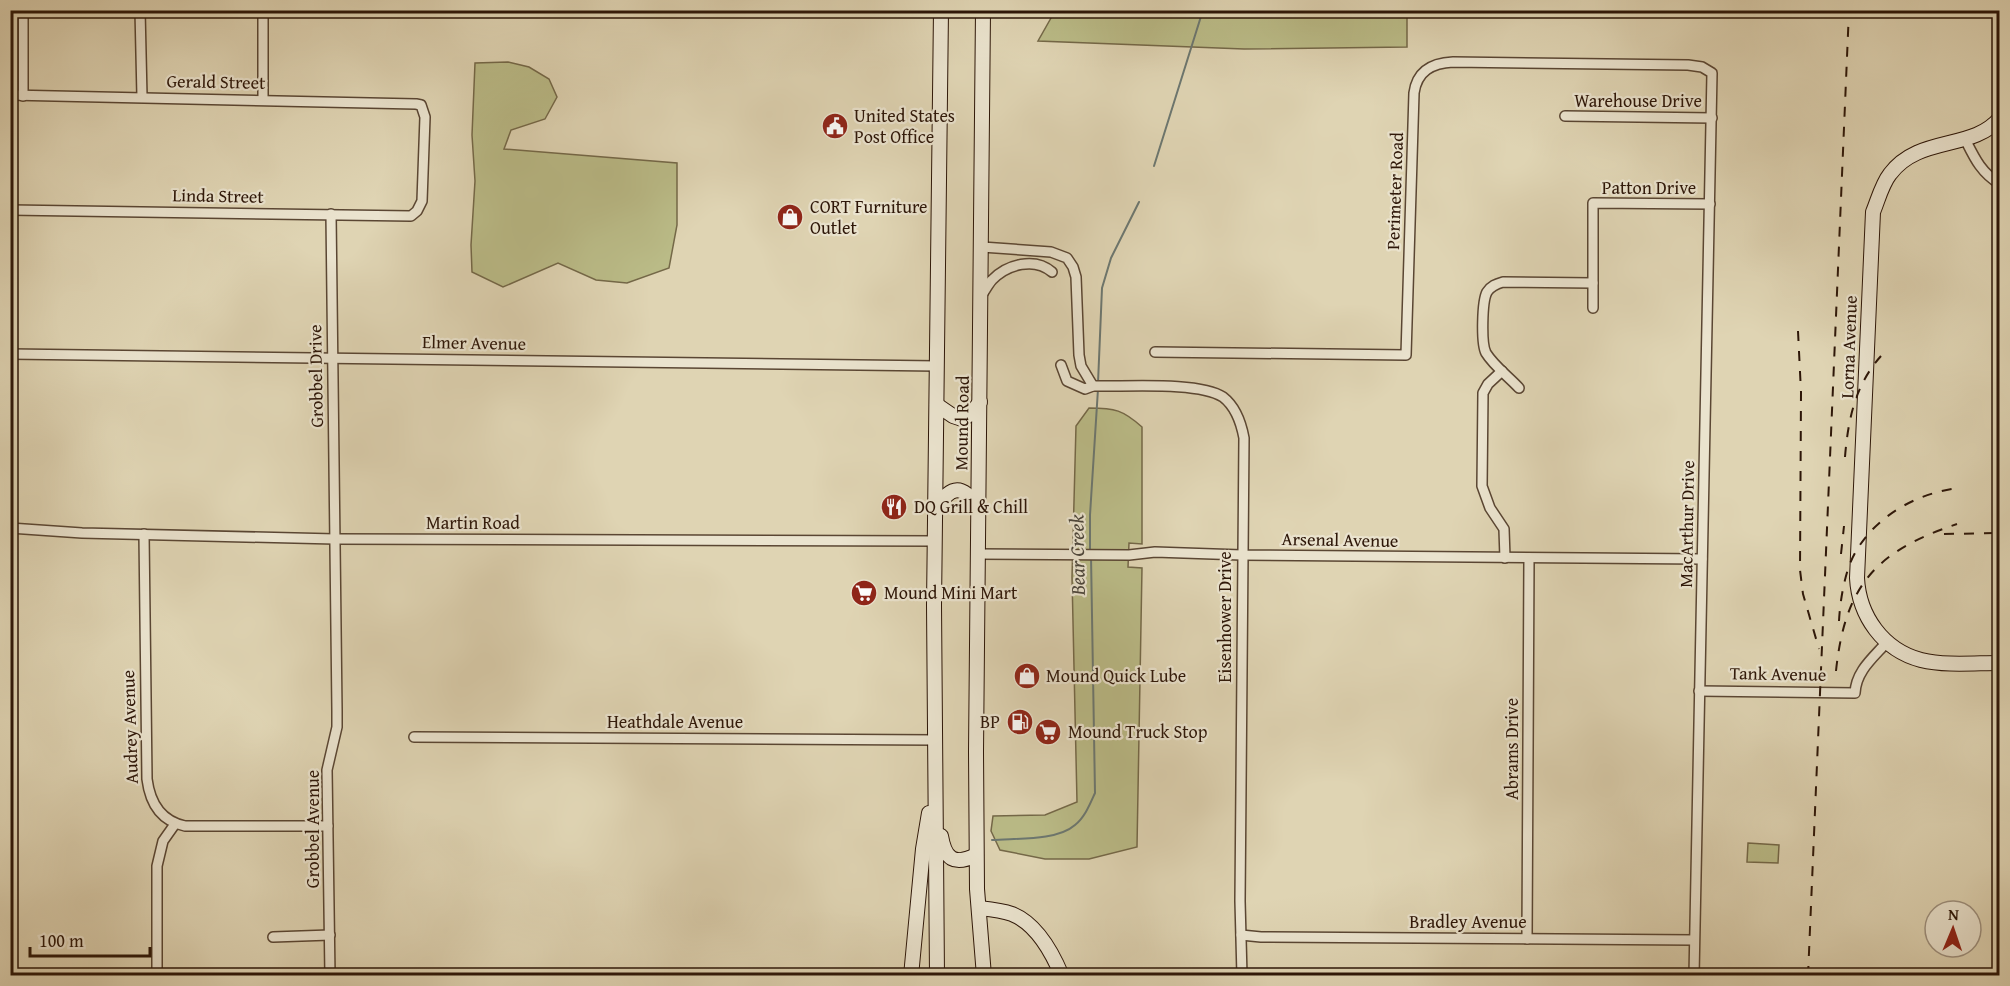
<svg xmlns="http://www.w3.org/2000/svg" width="2010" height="986" viewBox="0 0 2010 986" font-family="'Gentium Book Plus',serif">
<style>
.green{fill:#babb87;stroke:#746848;stroke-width:1.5}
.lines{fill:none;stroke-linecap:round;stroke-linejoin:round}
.stream{stroke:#6c7770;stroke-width:2}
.street-casing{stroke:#5a4633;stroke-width:12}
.secondary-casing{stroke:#2d1608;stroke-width:16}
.street{stroke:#eae3ce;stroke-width:9}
.secondary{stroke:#eae3ce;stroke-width:14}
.rail{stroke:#2d1608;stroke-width:2;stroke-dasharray:10 10;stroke-linecap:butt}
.labels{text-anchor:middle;stroke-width:4.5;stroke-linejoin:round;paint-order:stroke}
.street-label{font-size:18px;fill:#2d1608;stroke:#eae3ce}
.poi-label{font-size:18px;fill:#2d1608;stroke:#eae3ce;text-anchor:start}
.water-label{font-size:20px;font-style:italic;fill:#4c463c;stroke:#eae3ce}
</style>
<rect width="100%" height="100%" fill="#dfd4b3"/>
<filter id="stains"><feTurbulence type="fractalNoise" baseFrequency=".00333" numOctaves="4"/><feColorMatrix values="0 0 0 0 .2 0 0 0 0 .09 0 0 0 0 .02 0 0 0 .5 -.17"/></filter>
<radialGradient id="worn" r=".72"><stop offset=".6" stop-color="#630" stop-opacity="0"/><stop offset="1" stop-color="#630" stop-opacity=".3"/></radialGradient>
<g class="green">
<polygon points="1055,11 1407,11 1407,47 1244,49 1038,41"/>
<polygon points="508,62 529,67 549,79 557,97 545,119 511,130 504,149 677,163 677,225 669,268 627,283 596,280 558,263 503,287 472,272 471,245 475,181 472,135 475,63"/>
<path d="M1089,408C1115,408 1123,410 1142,427V544L1129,543L1128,567L1142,568L1137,847L1089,859H1045L1000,850L991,831L993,816L1045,815L1077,802L1072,577L1076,426Z"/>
<polygon points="1748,843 1779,845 1778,863 1747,862"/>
</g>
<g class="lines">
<g class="stream">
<polyline points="1154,166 1203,10"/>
<polyline points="1098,383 1102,288 1111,258 1139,202"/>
<polyline points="1090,551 1090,515 1098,389"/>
<path d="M992,840C1016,838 1057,841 1075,825C1085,817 1090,804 1095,793L1091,556"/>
</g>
<defs>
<g id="street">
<polyline points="23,10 23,96"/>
<polyline points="140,10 142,97"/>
<polyline points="263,10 263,100"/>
<polyline points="10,95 416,104 421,105 425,117 422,201 417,211 411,216 10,210"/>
<polyline points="1565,116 1712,118"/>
<path d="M1965,139C1974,157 1981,173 2000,184"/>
<polyline points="982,247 1051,252 1067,258 1073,267 1076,277 1079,355 1081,366 1093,386"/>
<path d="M981,296C985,291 988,284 992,280C1007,264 1035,257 1052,272"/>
<polyline points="1593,308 1593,203 1710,204"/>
<path d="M1155,352L1406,355L1414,93C1417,71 1432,63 1453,62L1688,65L1702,67L1712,73L1694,976"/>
<polyline points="10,354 937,366"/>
<path d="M1061,365L1067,381L1085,389L1093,386C1124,387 1199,381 1223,397C1236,407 1241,422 1244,438L1240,901L1242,976"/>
<polyline points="1502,371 1488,384 1483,393 1482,486 1490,508 1504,529 1505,558"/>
<path d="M1519,388C1509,377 1494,366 1486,353C1481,344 1482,301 1487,292C1491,286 1496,284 1503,282L1593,283"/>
<polyline points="10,528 82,533 335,539 936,541"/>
<path d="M144,534L147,779C150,803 161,821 185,826H328"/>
<polyline points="978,554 1129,555 1155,552 1242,555 1702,559"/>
<path d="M1699,691L1855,693C1856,671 1873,658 1887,642"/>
<polyline points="414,737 935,740"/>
<polyline points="1241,935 1261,937 1694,940"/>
<polyline points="273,937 330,935"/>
<polyline points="1527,939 1529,558"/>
<polyline points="157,976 157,866 163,841 175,824"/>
<polyline points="330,976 327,770 337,727 337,711 331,214"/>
</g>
<g id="secondary">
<polyline points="983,10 976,752 977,889 984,976"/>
<path d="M2000,118C1973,151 1919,135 1890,174C1882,184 1878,200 1873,212L1857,578C1859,616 1883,650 1921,660C1946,666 1974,663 2000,663"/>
<polyline points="937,405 953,416 962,419 971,414 980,402"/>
<path d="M936,508C953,484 961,485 979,507"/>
<path d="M941,836C945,859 954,866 976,855"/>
<path d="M979,908C989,909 1001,910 1012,914C1037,924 1052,952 1062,976"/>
<polyline points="911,976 923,849 929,813"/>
<polyline points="937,976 934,605 941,10"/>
</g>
</defs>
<use href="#street" class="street-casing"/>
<use href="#secondary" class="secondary-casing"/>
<use href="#street" class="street"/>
<use href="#secondary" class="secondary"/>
<g class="rail">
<polyline points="1798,331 1801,392 1800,570 1803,594 1819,649"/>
<path d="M1845,457C1848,420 1855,385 1881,356"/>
<polyline points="1944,534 2000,533"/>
<polyline points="1841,554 1844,526"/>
<path d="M1839,621C1840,603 1843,584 1849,566C1865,524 1908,496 1952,489"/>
<path d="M1836,671C1845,585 1876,551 1957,524"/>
<polyline points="1808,976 1849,10"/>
</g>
</g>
<defs>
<symbol id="civic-disc" viewBox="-11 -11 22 22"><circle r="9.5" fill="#8f2418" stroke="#eae3ce"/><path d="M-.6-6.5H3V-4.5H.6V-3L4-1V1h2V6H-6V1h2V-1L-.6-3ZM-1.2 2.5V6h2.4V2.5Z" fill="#fff"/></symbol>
<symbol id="shop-disc" viewBox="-11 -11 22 22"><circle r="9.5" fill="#8f2418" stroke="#eae3ce"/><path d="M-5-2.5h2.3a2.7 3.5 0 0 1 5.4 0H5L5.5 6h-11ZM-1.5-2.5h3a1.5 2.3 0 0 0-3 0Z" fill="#fff"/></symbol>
<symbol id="restaurant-disc" viewBox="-11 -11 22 22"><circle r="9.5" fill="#8f2418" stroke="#eae3ce"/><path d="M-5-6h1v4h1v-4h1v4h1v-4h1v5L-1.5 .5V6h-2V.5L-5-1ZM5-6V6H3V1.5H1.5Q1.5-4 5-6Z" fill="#fff"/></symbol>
<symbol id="supermarket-disc" viewBox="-11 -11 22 22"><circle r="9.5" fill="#8f2418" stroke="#eae3ce"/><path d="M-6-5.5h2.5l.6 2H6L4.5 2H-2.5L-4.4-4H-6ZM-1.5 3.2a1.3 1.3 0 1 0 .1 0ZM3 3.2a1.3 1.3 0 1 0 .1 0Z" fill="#fff"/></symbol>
<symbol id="fuel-disc" viewBox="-11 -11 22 22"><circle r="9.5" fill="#8f2418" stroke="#eae3ce"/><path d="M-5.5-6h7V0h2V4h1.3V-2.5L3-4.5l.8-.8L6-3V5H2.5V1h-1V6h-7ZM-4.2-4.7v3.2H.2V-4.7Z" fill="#fff"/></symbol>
</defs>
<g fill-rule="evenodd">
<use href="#civic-disc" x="820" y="111" width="30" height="30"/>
<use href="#shop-disc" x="775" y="202" width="30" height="30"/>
<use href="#restaurant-disc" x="879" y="492" width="30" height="30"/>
<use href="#supermarket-disc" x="849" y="578" width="30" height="30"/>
<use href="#shop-disc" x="1012" y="661" width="30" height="30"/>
<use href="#fuel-disc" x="1005" y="707" width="30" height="30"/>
<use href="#supermarket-disc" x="1033" y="717" width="30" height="30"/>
</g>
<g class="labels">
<g class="street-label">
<text transform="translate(216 82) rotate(1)" y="6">Gerald Street</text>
<text x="1638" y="107">Warehouse Drive</text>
<text x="1649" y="194">Patton Drive</text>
<text transform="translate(1395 191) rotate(-88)" y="6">Perimeter Road</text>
<text transform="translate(218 196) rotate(1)" y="6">Linda Street</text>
<text transform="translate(474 343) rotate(1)" y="6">Elmer Avenue</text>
<text transform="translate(1849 347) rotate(-88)" y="6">Lorna Avenue</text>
<text transform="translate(316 376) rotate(-91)" y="6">Grobbel Drive</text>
<text transform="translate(962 423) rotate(-89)" y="6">Mound Road</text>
<text x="473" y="529">Martin Road</text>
<text transform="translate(1687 524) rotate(-89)" y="6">MacArthur Drive</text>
<text transform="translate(1340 540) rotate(1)" y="6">Arsenal Avenue</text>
<text transform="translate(1225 617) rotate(-90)" y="6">Eisenhower Drive</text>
<text transform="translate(1778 674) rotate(1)" y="6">Tank Avenue</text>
<text x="675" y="728">Heathdale Avenue</text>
<text transform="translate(130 727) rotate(-92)" y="6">Audrey Avenue</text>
<text transform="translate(1512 749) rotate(-90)" y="6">Abrams Drive</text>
<text transform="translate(313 829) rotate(-90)" y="6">Grobbel Avenue</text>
<text x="1468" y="928">Bradley Avenue</text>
</g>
<g class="poi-label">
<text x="854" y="122">United States<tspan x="854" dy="21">Post Office</tspan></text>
<text x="810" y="213">CORT Furniture<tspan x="810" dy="21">Outlet</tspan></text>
<text x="914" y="513">DQ Grill &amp; Chill</text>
<text x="884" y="599">Mound Mini Mart</text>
<text x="1046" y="682">Mound Quick Lube</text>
<text x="1000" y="728" text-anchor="end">BP</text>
<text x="1068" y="738">Mound Truck Stop</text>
</g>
<g class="water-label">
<text transform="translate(1077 555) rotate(-91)" y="7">Bear Creek</text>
</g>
</g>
<rect width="2010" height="986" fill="none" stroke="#dfd4b3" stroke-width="36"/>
<rect x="12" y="12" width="1986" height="962" fill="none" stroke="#2d1608" stroke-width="3"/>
<rect x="18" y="18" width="1974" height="950" fill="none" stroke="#2d1608" stroke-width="1.5"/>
<g transform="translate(1953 929) rotate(2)"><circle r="28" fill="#eae3ce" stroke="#9e917f" stroke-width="1.5"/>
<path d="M0-4.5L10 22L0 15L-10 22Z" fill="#8f2418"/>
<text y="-9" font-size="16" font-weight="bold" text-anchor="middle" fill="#2d1608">N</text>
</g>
<path d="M30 947v9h120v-9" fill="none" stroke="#2d1608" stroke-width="3"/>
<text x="39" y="947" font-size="18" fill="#2d1608" stroke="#eae3ce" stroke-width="4.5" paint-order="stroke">100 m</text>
<rect width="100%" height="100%" filter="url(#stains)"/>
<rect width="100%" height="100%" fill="url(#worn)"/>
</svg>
